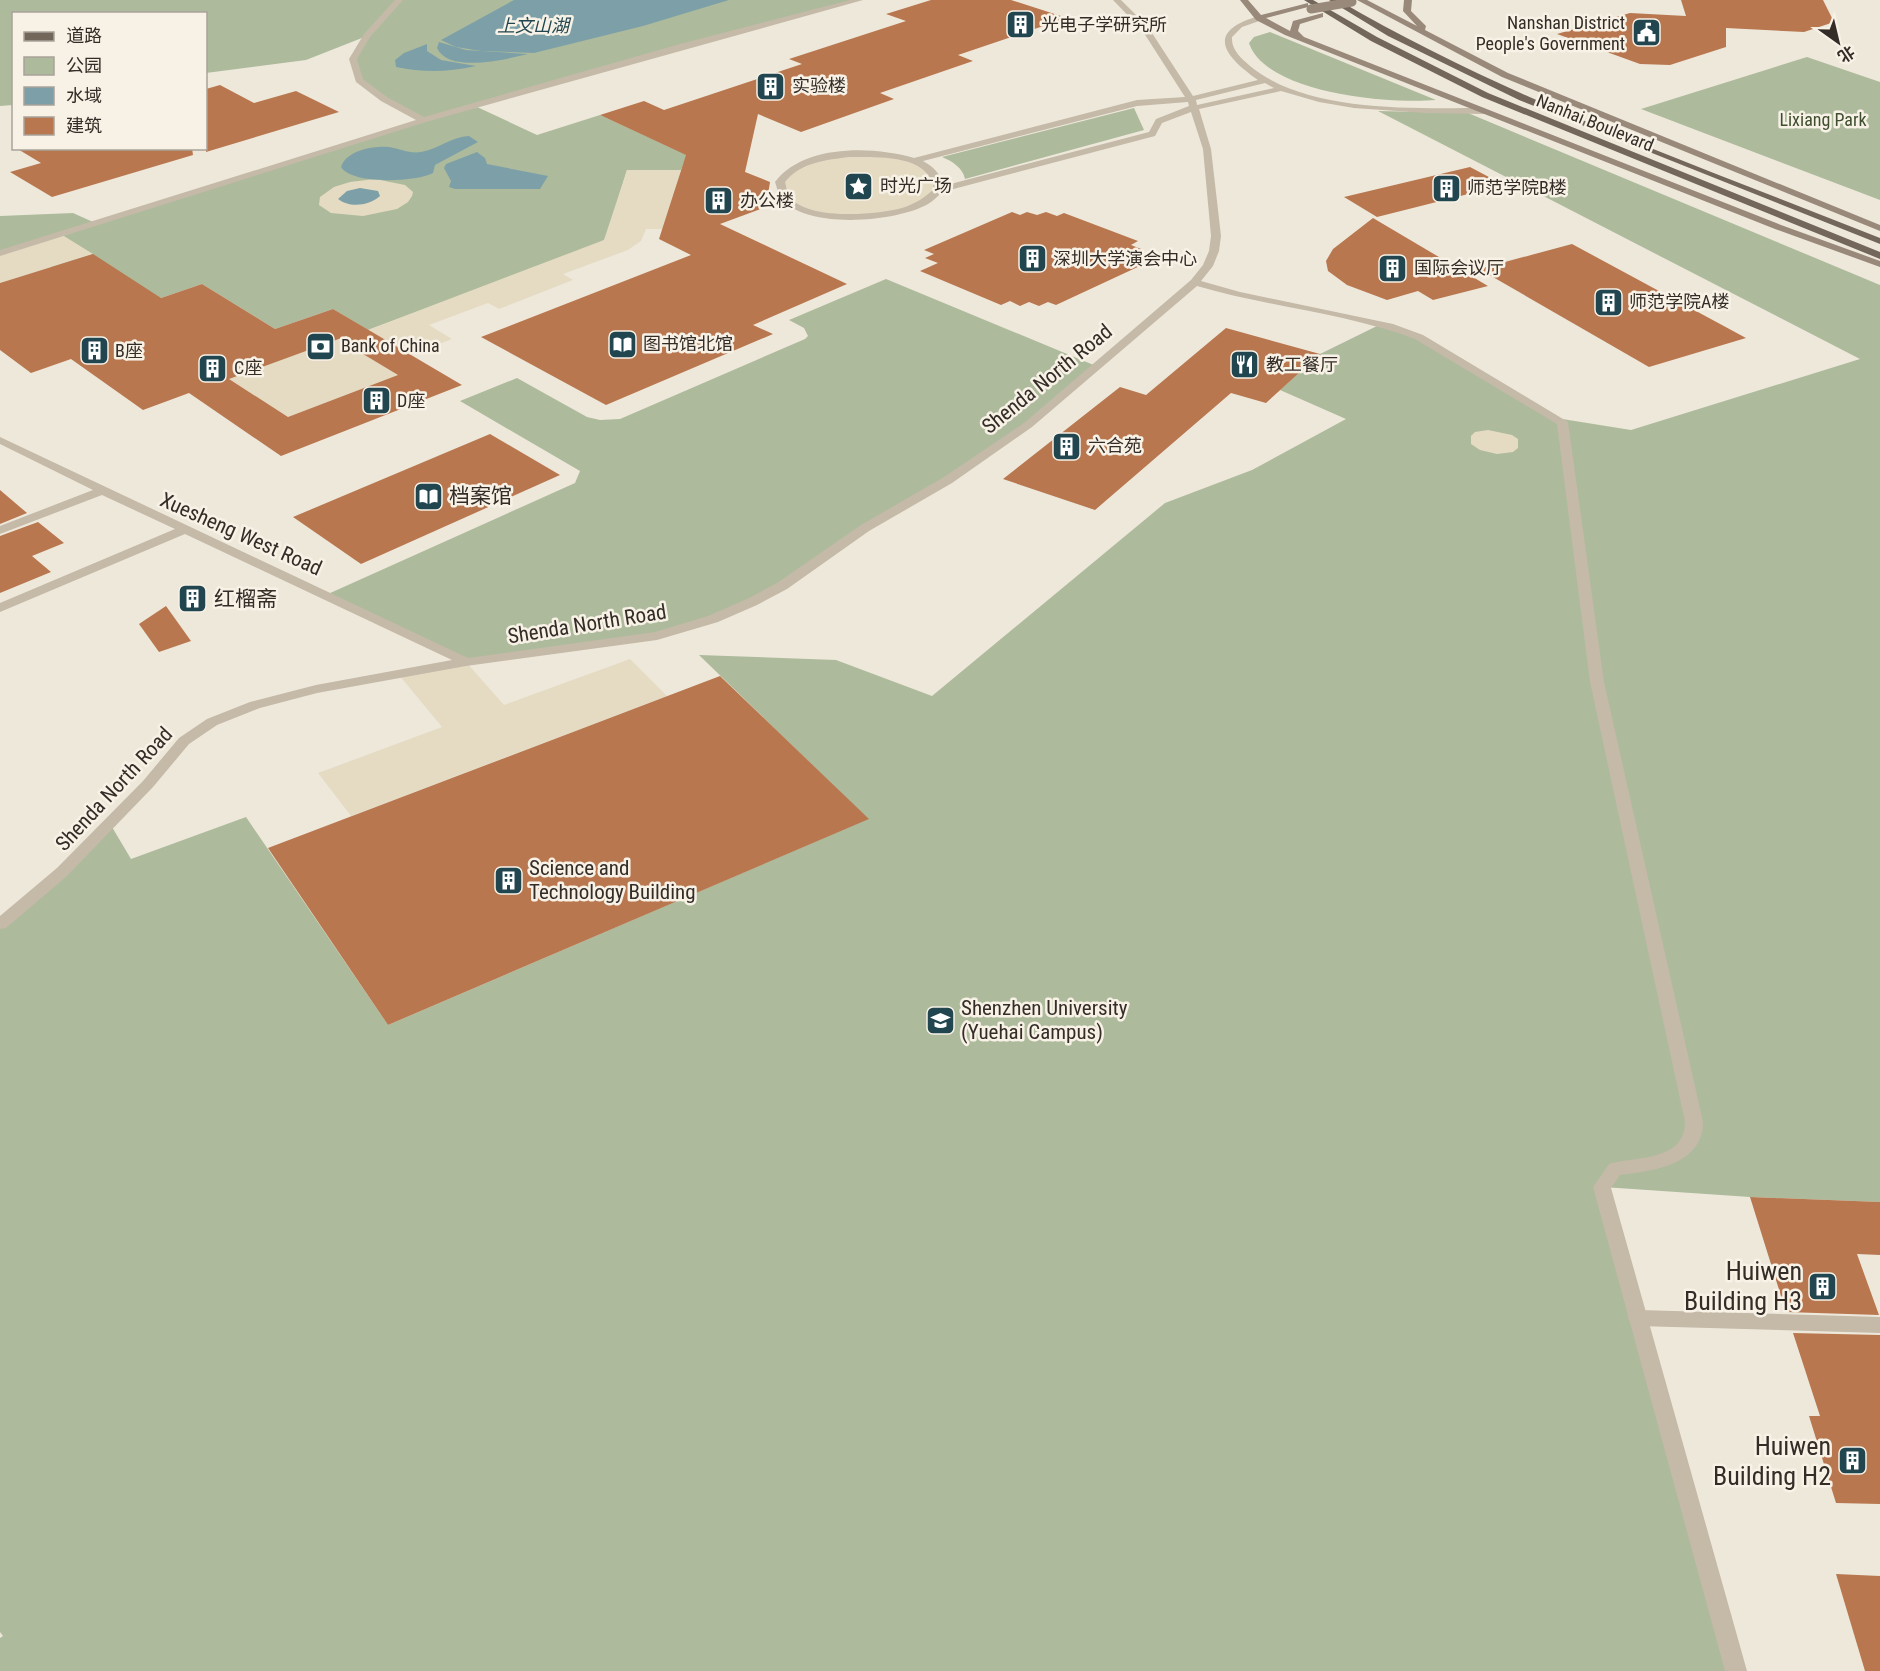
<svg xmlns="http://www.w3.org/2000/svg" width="1880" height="1671" viewBox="0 0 1880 1671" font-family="'Roboto Condensed','Noto Sans SC',sans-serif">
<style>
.green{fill:#adbb9c}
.plaza{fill:#e5dbc3}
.water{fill:#7da0a8}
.building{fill:#b8774f;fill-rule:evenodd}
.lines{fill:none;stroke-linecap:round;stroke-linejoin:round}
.pedestrian{fill:#c5b9a8;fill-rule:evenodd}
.minor{fill:#c5b9a8;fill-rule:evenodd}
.secondary{fill:#98897a;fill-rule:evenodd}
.primary{fill:#73665a;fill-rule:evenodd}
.secondary-bridge{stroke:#98897a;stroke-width:9}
.labels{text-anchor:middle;stroke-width:5;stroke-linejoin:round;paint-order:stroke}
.far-poi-label{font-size:18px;fill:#332c27;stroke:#f7f1e6;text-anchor:start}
.far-water-label{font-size:18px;font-style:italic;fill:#22464f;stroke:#f7f1e6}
.far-park-label{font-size:18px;fill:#3e4e2e;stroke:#f7f1e6}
.far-street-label{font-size:18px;fill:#332c27;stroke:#f7f1e6}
.street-label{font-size:21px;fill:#332c27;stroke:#f7f1e6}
.poi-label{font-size:21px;fill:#332c27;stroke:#f7f1e6;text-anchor:start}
.near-poi-label{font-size:26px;fill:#332c27;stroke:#f7f1e6;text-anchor:end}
</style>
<rect width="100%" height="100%" fill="#eee8db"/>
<g class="green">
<polygon points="0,0 859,0 475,106 537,135 600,115 687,155 681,170 627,170 607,235 604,240 598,244 368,330 333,309 275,329 202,284 161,298 0,253 0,216 73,213 93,222 422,120 359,80 353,59 367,36 306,60 206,73 206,14 14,14 13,105 0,106"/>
<path d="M1270,32L1436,100C1390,104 1266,94 1249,43L1254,37Z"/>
<polygon points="1807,57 1880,82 1880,200 1641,109"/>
<path d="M1134,108L1144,130L965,179C963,168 952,161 942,157Z"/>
<polygon points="1378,111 1468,113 1880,285 1880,1202 1750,1197 1603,1187 1736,1671 0,1671 0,1638 3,1636 0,1632 0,924 109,822 131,859 246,817 388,1025 868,819 699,655 836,660 932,696 1165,503 1252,470 1346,419 1280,390 1320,354 1379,325 1419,337 1556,418 1631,430 1860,359"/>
<polygon points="886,279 1096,366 1028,425 752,602 657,636 466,662 328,594 575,483 580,471 460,401 517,378 587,417 600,420 620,419 805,339 808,336 804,328 789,320"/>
</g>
<g class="plaza">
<polygon points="885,155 925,166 939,190 898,213 829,216 792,204 780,182 784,175 819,159"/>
<polygon points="627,170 681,170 664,229 646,229 641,241 628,250 563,274 573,280 499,309 488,303 429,325 452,339 411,355 368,330 604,240"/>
<polygon points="375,179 405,185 413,192 412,196 408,202 397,209 363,216 331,213 319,205 320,197 334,187 350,182"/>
<polygon points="59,233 93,254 0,283 0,253"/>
<polygon points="338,339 398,375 288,417 229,379"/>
<polygon points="1488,430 1512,435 1518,439 1518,448 1513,452 1497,454 1480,450 1471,444 1471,436 1475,432"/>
<polygon points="630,659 667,696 351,816 318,773 442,727 399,675 466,662 504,705"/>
</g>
<g class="water">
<polygon points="514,0 729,0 643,26 534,53 481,51 456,47 441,40"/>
<path d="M439,42L466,50L528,54C507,59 449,74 437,48Z"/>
<path d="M427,44V51L441,60L476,66C448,72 424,73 396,67L395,60L404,53Z"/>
<path d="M469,136L478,142L435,165L433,173C416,182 352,185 341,167C347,150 373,146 389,147C401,149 410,154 421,152C438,149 451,137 469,136Z"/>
<polygon points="477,152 485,158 487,164 548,176 540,189 455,189 449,187 451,181 444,168 446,164"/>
<path d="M360,188L378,191L380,196C369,206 349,208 338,199L347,191Z"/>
</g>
<g class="building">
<polygon points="931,0 1011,0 1067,18 958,55 973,61 880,93 894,99 801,132 758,114 745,172 770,182 766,207 720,224 847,284 753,325 773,334 606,405 481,337 691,255 659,239 686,155 600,115 644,101 664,110 802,64 789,59 906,21 886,14"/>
<polygon points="1681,0 1823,0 1834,22 1804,32 1726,28 1726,47 1670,65 1640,64 1557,34 1630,13 1686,16"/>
<polygon points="220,85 254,103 296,91 339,112 206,152 206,89"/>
<polygon points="16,148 192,148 193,155 52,197 10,172 41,163"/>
<polygon points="1470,167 1504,185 1377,217 1344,197"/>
<polygon points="1012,212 1020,215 1027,212 1037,215 1046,212 1057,216 1064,213 1138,241 1131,245 1141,249 1133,253 1142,256 1132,261 1142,265 1056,305 1048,302 1039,306 1029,302 1020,306 1010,301 1001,305 920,271 938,263 925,258 934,254 924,250"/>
<polygon points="1373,218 1488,286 1433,300 1418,291 1387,300 1347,285 1328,271 1326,261 1333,249"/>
<polygon points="1572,244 1746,338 1649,367 1479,269"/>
<path d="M93,254L161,298L202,284L275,329L333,309L462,385L281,456L189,393L143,410L71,359L31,373L0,350V283ZM347,336L343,342L398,375L288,417L229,379Z"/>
<polygon points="1226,328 1320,354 1266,403 1231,393 1095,510 1003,479 1120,387 1146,395"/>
<polygon points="490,434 560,475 361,564 293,517"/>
<polygon points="0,490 27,513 0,524"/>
<polygon points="38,522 64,543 32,556 51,572 0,593 0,536"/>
<polygon points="166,606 191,641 159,652 139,624"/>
<polygon points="720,676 869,819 388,1025 268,848"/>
<polygon points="1750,1197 1880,1202 1880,1255 1857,1254 1879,1315 1786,1312"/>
<polygon points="1793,1333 1880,1335 1880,1504 1836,1503 1809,1416 1820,1416"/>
<polygon points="1836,1574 1880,1576 1880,1671 1865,1671"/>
</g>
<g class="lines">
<polygon class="pedestrian" points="1638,1310 1880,1317 1880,1333 1638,1326 1631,1324 1628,1318 1631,1312"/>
<g class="minor">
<polygon points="395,0 403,0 370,37 357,59 363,79 387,97 424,117 680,44 850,0 863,0 426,122 0,256 0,250 416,120 381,101 356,82 349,59 364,34"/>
<path d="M1113,0H1121L1148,27L1193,96L1258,80C1222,55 1206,31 1259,16L1263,18L1262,20L1242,27L1232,37C1231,50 1241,58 1250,66C1307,113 1412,108 1484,108L1488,111L1484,114L1425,113L1354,108L1319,102L1281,91L1199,109L1211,149L1221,236L1219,251L1213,266L1201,281L1240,292L1393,324L1423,335L1568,422L1604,682L1703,1122C1703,1165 1653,1171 1620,1175L1611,1188L1747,1671H1725L1593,1187L1609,1164C1635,1156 1685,1162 1685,1122L1590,682L1557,424L1415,339C1346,313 1268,307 1197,286L1032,427L952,483L869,531L787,589L757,605L718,622L657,640L466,666L317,693L260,708L217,725L189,744L153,787L67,876L6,928L0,929V916L57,868L143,781L179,738L207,719L250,702L316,685L452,660L185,534L0,612V603L175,529L102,495L0,534V526L93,490L0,444V437L468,658L655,632L708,616L747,599L777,583L861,525L944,477L1024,423L1191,280L1203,265L1209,251L1211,236L1203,149L1191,112L1162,123L1155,136L942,192C938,196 933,201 928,204C897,222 807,230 782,199C778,195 777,187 775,182C804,144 873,146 914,158L1137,100L1185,97L1142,30ZM1265,83L1274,88L1197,105L1196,100ZM1188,102L1189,106L1156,119L1149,132L943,186C941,173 933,167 923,161L1137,106ZM850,157C878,157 929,154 934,189C924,198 915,204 902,208C877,215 806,221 789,196C787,192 786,186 785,182C801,162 826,160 850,157Z"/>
</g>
<g class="secondary">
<polygon points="1240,0 1248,0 1261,15 1308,3 1308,7 1266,18 1290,31 1293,21 1323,13 1323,17 1300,24 1298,31 1304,37 1781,225 1880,261 1880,267 1775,229 1285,35 1256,20"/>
<polygon points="1357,0 1367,0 1417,26 1403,11 1404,0 1412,0 1411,11 1426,26 1425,30 1508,73 1880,225 1880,231 1502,77"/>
</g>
<g class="primary">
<polygon points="1304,0 1313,0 1377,37 1488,93 1880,252 1880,259 1482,97 1371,41"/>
<path d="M1329,0H1338C1509,100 1697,165 1880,238V244L1519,100L1388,36Z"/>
</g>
<polyline class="secondary-bridge" points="1311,9 1352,2"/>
</g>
<defs>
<symbol id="building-square" viewBox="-11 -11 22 22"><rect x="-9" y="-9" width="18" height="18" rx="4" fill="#22464f" stroke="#f7f1e6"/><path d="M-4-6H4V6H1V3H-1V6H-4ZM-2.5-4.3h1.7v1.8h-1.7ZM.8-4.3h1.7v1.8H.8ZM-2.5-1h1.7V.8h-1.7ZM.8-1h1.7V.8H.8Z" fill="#fff"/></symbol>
<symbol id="civic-square" viewBox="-11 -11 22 22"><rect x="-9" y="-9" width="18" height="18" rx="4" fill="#22464f" stroke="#f7f1e6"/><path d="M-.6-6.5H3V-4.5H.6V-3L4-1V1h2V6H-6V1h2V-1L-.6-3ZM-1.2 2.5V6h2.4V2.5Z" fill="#fff"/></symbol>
<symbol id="sight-square" viewBox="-11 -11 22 22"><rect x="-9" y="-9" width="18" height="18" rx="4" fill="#22464f" stroke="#f7f1e6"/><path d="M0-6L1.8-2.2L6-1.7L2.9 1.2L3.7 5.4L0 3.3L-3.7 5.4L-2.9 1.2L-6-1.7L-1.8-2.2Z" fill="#fff"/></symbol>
<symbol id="library-square" viewBox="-11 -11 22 22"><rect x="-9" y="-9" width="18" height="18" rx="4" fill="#22464f" stroke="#f7f1e6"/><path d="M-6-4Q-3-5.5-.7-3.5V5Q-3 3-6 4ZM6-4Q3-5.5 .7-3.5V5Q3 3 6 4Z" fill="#fff"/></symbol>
<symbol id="bank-square" viewBox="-11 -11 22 22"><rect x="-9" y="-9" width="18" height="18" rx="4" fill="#22464f" stroke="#f7f1e6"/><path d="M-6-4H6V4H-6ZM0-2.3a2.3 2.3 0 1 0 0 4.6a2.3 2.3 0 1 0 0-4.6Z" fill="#fff"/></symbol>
<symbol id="restaurant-square" viewBox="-11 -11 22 22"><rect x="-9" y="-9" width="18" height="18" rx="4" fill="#22464f" stroke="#f7f1e6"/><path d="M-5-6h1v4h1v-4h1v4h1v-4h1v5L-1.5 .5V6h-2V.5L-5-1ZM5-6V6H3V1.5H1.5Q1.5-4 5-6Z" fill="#fff"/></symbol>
<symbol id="university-square" viewBox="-11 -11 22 22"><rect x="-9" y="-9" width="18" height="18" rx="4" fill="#22464f" stroke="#f7f1e6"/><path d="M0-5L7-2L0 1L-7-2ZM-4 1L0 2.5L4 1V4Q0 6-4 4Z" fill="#fff"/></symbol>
</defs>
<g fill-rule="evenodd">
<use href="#building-square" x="1004" y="8" width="33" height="33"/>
<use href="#civic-square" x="1630" y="16" width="33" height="33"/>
<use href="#building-square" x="754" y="70" width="33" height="33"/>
<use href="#sight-square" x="842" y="170" width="33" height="33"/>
<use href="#building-square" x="1430" y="172" width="33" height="33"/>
<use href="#building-square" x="702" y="184" width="33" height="33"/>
<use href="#building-square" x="1016" y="242" width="33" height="33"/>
<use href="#building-square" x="1376" y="252" width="33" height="33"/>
<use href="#building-square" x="1592" y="286" width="33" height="33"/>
<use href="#library-square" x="606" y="328" width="33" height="33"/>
<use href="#bank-square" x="304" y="330" width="33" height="33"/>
<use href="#building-square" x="78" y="334" width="33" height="33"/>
<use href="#restaurant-square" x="1228" y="348" width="33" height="33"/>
<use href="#building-square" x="196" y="352" width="33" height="33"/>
<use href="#building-square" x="360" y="384" width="33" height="33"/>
<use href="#building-square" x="1050" y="430" width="33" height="33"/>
<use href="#library-square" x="412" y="480" width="33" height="33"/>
<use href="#building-square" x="176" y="582" width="33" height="33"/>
<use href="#building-square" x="492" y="864" width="33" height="33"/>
<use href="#university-square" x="924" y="1004" width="33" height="33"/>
<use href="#building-square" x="1806" y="1270" width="33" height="33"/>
<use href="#building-square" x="1836" y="1444" width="33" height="33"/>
</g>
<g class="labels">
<g class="far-poi-label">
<text x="1625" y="29" text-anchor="end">Nanshan District<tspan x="1625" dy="21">People′s Government</tspan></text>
<text x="1041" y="31">光电子学研究所</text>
<text x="792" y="92">实验楼</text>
<text x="880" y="192">时光广场</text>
<text x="1467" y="194">师范学院B楼</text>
<text x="740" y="207">办公楼</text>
<text x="1053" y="265">深圳大学演会中心</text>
<text x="1414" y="274">国际会议厅</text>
<text x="1629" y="308">师范学院A楼</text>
<text x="643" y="350">图书馆北馆</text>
<text x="341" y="352">Bank of China</text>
<text x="115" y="357">B座</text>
<text x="1266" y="371">教工餐厅</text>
<text x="234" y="374">C座</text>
<text x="397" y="407">D座</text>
<text x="1088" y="452">六合苑</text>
</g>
<g class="far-water-label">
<text x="533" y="32">上文山湖</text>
</g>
<g class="far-park-label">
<text x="1823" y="126">Lixiang Park</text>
</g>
<g class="far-street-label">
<text transform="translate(1595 123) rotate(22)" y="6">Nanhai Boulevard</text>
</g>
<g class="street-label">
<text transform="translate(1047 379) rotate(-39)" y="7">Shenda North Road</text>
<text transform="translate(241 534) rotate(24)" y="7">Xuesheng West Road</text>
<text transform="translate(587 624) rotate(-9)" y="7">Shenda North Road</text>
<text transform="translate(114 789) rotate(-47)" y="7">Shenda North Road</text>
</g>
<g class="poi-label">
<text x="449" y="503">档案馆</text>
<text x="214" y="606">红榴斋</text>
<text x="529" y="875">Science and<tspan x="529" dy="24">Technology Building</tspan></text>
<text x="961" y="1015">Shenzhen University<tspan x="961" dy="24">(Yuehai Campus)</tspan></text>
</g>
<g class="near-poi-label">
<text x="1802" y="1280">Huiwen<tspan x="1802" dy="30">Building H3</tspan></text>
<text x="1831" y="1455">Huiwen<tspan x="1831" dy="30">Building H2</tspan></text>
</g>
</g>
<rect x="12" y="12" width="195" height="138" fill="#f7f1e6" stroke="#a9a29a" stroke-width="1.5"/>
<rect x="24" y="32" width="30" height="9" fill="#73665a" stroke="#a9a29a" stroke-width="1.5"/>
<text x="66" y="42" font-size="18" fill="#332c27">道路</text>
<rect x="24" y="57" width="30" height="18" fill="#adbb9c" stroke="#a9a29a" stroke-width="1.5"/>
<text x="66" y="72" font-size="18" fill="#332c27">公园</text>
<rect x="24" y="87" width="30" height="18" fill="#7da0a8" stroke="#a9a29a" stroke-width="1.5"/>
<text x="66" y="102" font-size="18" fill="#332c27">水域</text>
<rect x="24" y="117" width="30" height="18" fill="#b8774f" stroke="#a9a29a" stroke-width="1.5"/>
<text x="66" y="132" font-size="18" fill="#332c27">建筑</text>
<g transform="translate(1838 42) rotate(146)" stroke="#f7f1e6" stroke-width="4.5" paint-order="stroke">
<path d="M0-4.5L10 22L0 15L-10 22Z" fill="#332c27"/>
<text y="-9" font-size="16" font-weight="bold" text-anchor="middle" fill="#332c27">北</text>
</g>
</svg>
